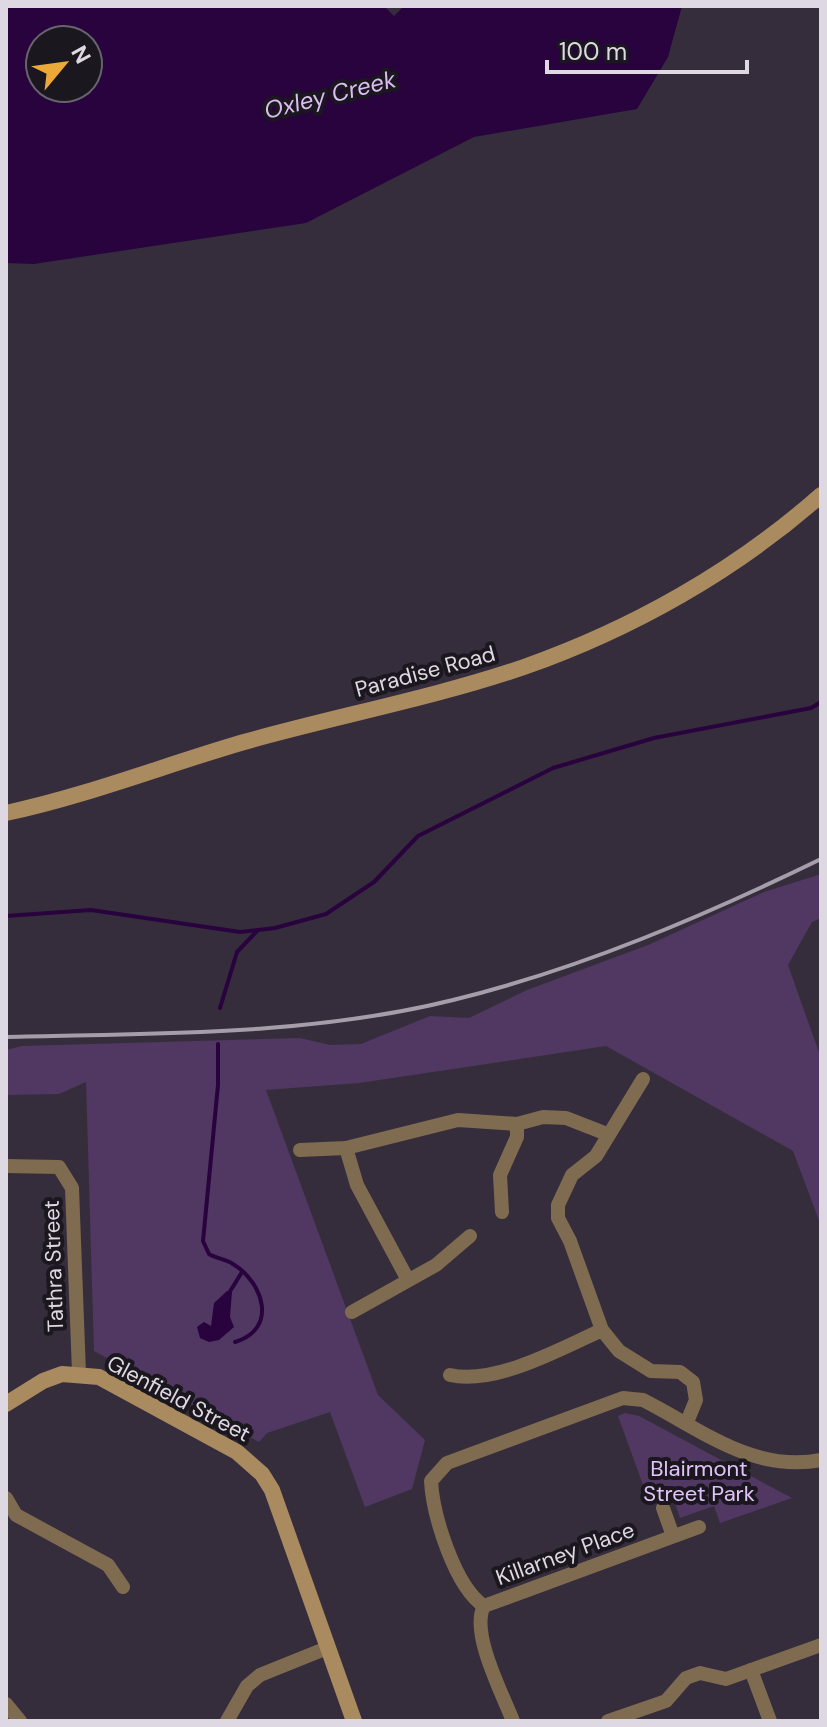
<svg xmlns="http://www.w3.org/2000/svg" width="827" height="1727" viewBox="0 0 827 1727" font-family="'DM Sans',sans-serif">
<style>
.green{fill:#503862}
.water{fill:#29033d;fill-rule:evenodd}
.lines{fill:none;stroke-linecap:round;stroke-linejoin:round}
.stream{stroke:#29033d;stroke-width:4}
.street{stroke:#7f6b50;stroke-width:14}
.secondary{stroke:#aa8b5f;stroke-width:16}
.rail{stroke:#a59eaa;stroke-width:4}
.labels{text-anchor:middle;stroke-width:8;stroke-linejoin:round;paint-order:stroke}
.street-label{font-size:22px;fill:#ded8e2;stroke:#1a171e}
.park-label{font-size:22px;fill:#e1c3f9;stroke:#1a171e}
.water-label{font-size:24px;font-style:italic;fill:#dbbdf3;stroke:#1a171e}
</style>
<rect width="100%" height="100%" fill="#352d3c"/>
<g class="green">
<polygon points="821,874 821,918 812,922 788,965 821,1058 821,1226 793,1151 606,1046 359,1083 266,1090 378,1395 425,1440 412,1489 365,1507 330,1412 267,1433 259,1442 94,1351 86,1082 59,1094 6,1095 6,1050 22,1046 300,1038 330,1045 361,1044 430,1016 469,1018 527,990 648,945 764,892"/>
<polygon points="625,1413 639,1416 792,1498 720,1523 714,1506 680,1518 670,1488 647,1496 618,1416"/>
</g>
<g class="water">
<path d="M6,6H384L394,16L404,6H682L668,57L637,109L474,137L306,223L34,264L6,263ZM40,40H88V88H40Z"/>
<polygon points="227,1291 232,1292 230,1317 234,1327 219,1340 209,1342 200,1338 197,1327 204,1322 211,1326 214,1303"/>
</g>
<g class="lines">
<g class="stream">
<polyline points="6,916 91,910 240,932 275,928 326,914 374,882 418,836 553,768 654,738 811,708 821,702"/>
<polyline points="220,1008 237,952 258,930"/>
<path d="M218,1044V1085L203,1241L209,1254C217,1259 226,1259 233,1264C264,1283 278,1329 235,1342"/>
<polyline points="229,1293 242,1272"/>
</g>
<g class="street">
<polyline points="643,1079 596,1156 572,1175 558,1205 558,1218 570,1241 602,1330 619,1351 651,1371 680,1372 693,1382 696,1400 687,1422"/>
<polyline points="346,1148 357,1185 408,1280"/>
<polyline points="300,1150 346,1148 458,1120 517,1124 543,1117 566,1118 607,1134"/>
<polyline points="6,1166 59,1167 72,1188 79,1373"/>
<polyline points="502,1212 500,1175 517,1137 517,1124"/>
<polyline points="352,1312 436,1265 470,1236"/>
<path d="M450,1375C496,1385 560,1349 602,1330"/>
<polyline points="6,1498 16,1515 108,1565 123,1587"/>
<polyline points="663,1508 673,1536"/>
<path d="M699,1527L484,1606C455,1587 433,1516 431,1481L447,1463L623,1398L643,1400C702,1430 753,1473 821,1460"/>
<path d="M484,1606C470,1632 502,1693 513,1721"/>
<polyline points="751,1670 770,1721"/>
<polyline points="6,1704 20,1721"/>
<polyline points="227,1721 247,1686 260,1675 327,1648"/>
<polyline points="608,1721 666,1701 686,1678 700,1673 726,1679 821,1645"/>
</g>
<g class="secondary">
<path d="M6,813C86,796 165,765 244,742C336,716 433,698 524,667C632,629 735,571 821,495"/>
<polyline points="6,1404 43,1381 62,1374 99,1377 237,1452 262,1474 272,1490 354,1721"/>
</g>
<path class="rail" d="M6,1037C154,1033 308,1036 453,1000C580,969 704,916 821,859"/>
</g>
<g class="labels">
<g class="street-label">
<text transform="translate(425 671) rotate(-15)" y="8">Paradise Road</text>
<text transform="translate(53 1266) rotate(-92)" y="8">Tathra Street</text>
<text transform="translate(179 1398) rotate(28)" y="8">Glenfield Street</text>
<text transform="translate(565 1553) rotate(-20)" y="8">Killarney Place</text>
</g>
<g class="park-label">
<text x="699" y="1476">Blairmont<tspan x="699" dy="25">Street Park</tspan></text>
</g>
<g class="water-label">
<text transform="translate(330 95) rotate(-14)" y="8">Oxley Creek</text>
</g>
</g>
<rect width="827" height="1727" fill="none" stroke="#ded8e2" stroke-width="16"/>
<g transform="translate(64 64) rotate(61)"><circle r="38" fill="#1a171e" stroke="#68646c" stroke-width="2"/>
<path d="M0-6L14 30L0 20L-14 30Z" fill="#eca93a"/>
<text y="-12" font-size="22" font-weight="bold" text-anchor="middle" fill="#ded8e2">N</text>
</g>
<path d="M547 60v12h200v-12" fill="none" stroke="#ded8e2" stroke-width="4"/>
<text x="559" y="60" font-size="24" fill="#ded8e2" stroke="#1a171e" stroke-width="6" paint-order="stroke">100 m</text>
</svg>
